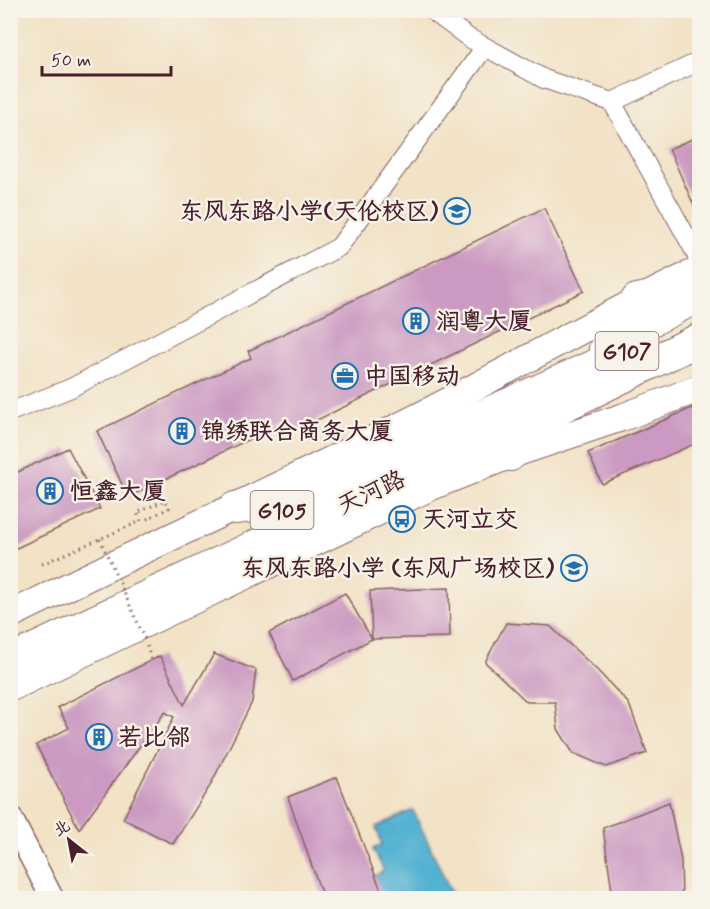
<svg xmlns="http://www.w3.org/2000/svg" width="710" height="909" viewBox="0 0 710 909" font-family="Mynerve,'LXGW WenKai TC',sans-serif">
<style>
.water{fill:#53b1d1;stroke:#4e687e;stroke-width:1.5}
.building{fill:#cb99c1}
.lines{fill:none;stroke-linecap:round;stroke-linejoin:round}
.minor-casing{stroke:#856361;stroke-width:20}
.tertiary-casing{stroke:#856361;stroke-width:25}
.secondary-casing{stroke:#856361;stroke-width:29}
.trunk-casing{stroke:#856361;stroke-width:34}
.path{stroke:#856361;stroke-width:3;stroke-dasharray:1.5 4.5;stroke-linecap:butt}
.minor{stroke:#fff;stroke-width:18}
.tertiary{stroke:#fff;stroke-width:22}
.secondary{stroke:#fff;stroke-width:27}
.trunk{stroke:#fff;stroke-width:32}
.path-bridge{stroke:#856361;stroke-width:3;stroke-dasharray:1.5 4.5;stroke-linecap:butt}
.labels{text-anchor:middle;stroke-width:5;stroke-linejoin:round;paint-order:stroke}
.shield{fill:#f7f3e8;stroke:#7e5f64;stroke-width:1.5}
.shield-label{font-size:22px;font-weight:bold;fill:#4a1f2b}
.poi-label{font-size:24px;font-weight:bold;fill:#4a1f2b;stroke:#f7f3e8;text-anchor:start}
.street-label{font-size:24px;fill:#4a1f2b;stroke:#f7f3e8}
</style>
<rect width="100%" height="100%" fill="#f7f3e8"/>
<filter id="ink" filterUnits="userSpaceOnUse"><feTurbulence type="fractalNoise" baseFrequency=".0167" numOctaves="2"/><feDisplacementMap in="SourceGraphic" scale="12" xChannelSelector="R" yChannelSelector="G"/><feConvolveMatrix kernelMatrix="1 2 1 2 8 2 1 2 1" color-interpolation-filters="sRGB"/></filter>
<filter id="wash" filterUnits="userSpaceOnUse"><feTurbulence type="fractalNoise" baseFrequency=".008" numOctaves="4" result="noise"/><feDisplacementMap in="SourceGraphic" scale="24" xChannelSelector="R" yChannelSelector="G"/><feGaussianBlur stdDeviation="1.35" result="paint"/><feColorMatrix in="noise" values="0 0 0 0 0 0 0 0 0 0 0 0 0 0 0 0 0 1.4 0 .05"/><feComposite in="paint" operator="in"/></filter>
<g filter="url(#wash)">
<rect width="100%" height="100%" fill="#f2e2c6"/>
<polygon class="water" points="413,810 454,898 384,898 373,877 384,871 373,849 382,844 376,827"/>
<g id="blocks">
<g class="building">
<polygon points="699,136 699,217 669,149"/>
<polygon points="544,208 584,291 288,434 283,423 128,497 97,431 251,358 248,351"/>
<polygon points="699,405 699,442 602,484 588,453"/>
<polygon points="68,448 100,509 10,551 10,470 18,472"/>
<polygon points="449,588 450,637 372,639 370,591"/>
<polygon points="345,593 372,639 293,681 269,633"/>
<polygon points="506,623 550,626 597,670 629,704 647,753 606,767 573,753 558,729 555,702 527,702 485,662"/>
<polygon points="214,654 256,670 252,702 210,786 173,844 123,819 174,717 165,712 79,829 36,745 69,728 58,707 160,656 184,705"/>
<polygon points="337,777 384,898 323,898 288,797"/>
<polygon points="669,802 681,860 682,898 613,898 603,828"/>
</g>
</g>
</g>
<g filter="url(#ink)">
<use href="#blocks" fill-opacity="0" stroke="#856361" stroke-width="1.5"/>
<g class="lines">
<defs>
<g id="minor">
<polyline points="431,10 469,38 544,79 612,102 695,252 700,265"/>
<polyline points="612,102 700,61"/>
<polyline points="10,412 71,388 339,247 485,47"/>
</g>
<polyline id="tertiary" points="10,816 52,898"/>
<g id="secondary">
<path d="M10,615C143,549 278,488 410,421C507,372 601,316 700,270"/>
<polyline points="10,688 430,487 510,455 623,417 700,388"/>
</g>
<g id="trunk">
<polyline points="637,300 684,291"/>
<polyline points="605,349 644,324 700,295"/>
<polyline points="510,455 546,421"/>
<polyline points="300,502 440,435 636,347"/>
<polyline points="235,508 303,500"/>
<polyline points="10,661 457,452 561,407 700,339"/>
</g>
</defs>
<use href="#minor" class="minor-casing"/>
<use href="#tertiary" class="tertiary-casing"/>
<use href="#secondary" class="secondary-casing"/>
<use href="#trunk" class="trunk-casing"/>
<g class="path">
<polyline points="42,564 141,521 137,513 165,500 169,508 145,520"/>
<polyline points="147,646 151,660"/>
</g>
<use href="#minor" class="minor"/>
<use href="#tertiary" class="tertiary"/>
<use href="#secondary" class="secondary"/>
<use href="#trunk" class="trunk"/>
<polyline class="path-bridge" points="100,539 145,639"/>
</g>
</g>
<defs>
<symbol id="school-ring" viewBox="-11 -11 22 22"><circle r="9.5" fill="#f7f3e8" stroke="#1f6fb2" stroke-width="1.5"/><path d="M0-5L7-2L0 1L-7-2ZM-4 1L0 2.5L4 1V4Q0 6-4 4Z" fill="#1f6fb2"/></symbol>
<symbol id="building-ring" viewBox="-11 -11 22 22"><circle r="9.5" fill="#f7f3e8" stroke="#1f6fb2" stroke-width="1.5"/><path d="M-4-6H4V6H1V3H-1V6H-4ZM-2.5-4.3h1.7v1.8h-1.7ZM.8-4.3h1.7v1.8H.8ZM-2.5-1h1.7V.8h-1.7ZM.8-1h1.7V.8H.8Z" fill="#1f6fb2"/></symbol>
<symbol id="office-ring" viewBox="-11 -11 22 22"><circle r="9.5" fill="#f7f3e8" stroke="#1f6fb2" stroke-width="1.5"/><path d="M-6-3h4V-5.5h4V-3h4V5H-6ZM-1-4.5V-3h2v-1.5ZM-6 0V1H6V0Z" fill="#1f6fb2"/></symbol>
<symbol id="bus-ring" viewBox="-11 -11 22 22"><circle r="9.5" fill="#f7f3e8" stroke="#1f6fb2" stroke-width="1.5"/><path d="M-5-6H5V4H4V6H2V4H-2V6H-4V4H-5ZM-3.5-4V0h7V-4ZM-3.5 1.2v1.5H-2V1.2ZM2 1.2v1.5H3.5V1.2Z" fill="#1f6fb2"/></symbol>
</defs>
<g fill-rule="evenodd">
<use href="#school-ring" x="442" y="196" width="30" height="30"/>
<use href="#building-ring" x="401" y="306" width="30" height="30"/>
<use href="#office-ring" x="330" y="361" width="30" height="30"/>
<use href="#building-ring" x="167" y="416" width="30" height="30"/>
<use href="#building-ring" x="35" y="476" width="30" height="30"/>
<use href="#bus-ring" x="387" y="504" width="30" height="30"/>
<use href="#school-ring" x="559" y="553" width="30" height="30"/>
<use href="#building-ring" x="84" y="722" width="30" height="30"/>
</g>
<g class="labels">
<g class="shield">
<rect x="595.5" y="332" width="63" height="38" rx="4.5"/>
<rect x="250.5" y="491" width="63" height="38" rx="4.5"/>
</g>
<g class="shield-label">
<text x="627" y="359">G107</text>
<text x="282" y="518">G105</text>
</g>
<g class="poi-label">
<text x="438" y="219" text-anchor="end">东风东路小学(天伦校区)</text>
<text x="436" y="329">润粤大厦</text>
<text x="364" y="384">中国移动</text>
<text x="201" y="439">锦绣联合商务大厦</text>
<text x="70" y="499">恒鑫大厦</text>
<text x="422" y="527">天河立交</text>
<text x="554" y="576" text-anchor="end">东风东路小学 (东风广场校区)</text>
<text x="118" y="745">若比邻</text>
</g>
<g class="street-label">
<text transform="translate(371 492) rotate(-25)" y="8">天河路</text>
</g>
</g>
<rect width="710" height="909" fill="none" stroke="#f7f3e8" stroke-width="36"/>
<g transform="translate(69 840) rotate(329)" stroke="#f7f3e8" stroke-width="4.5" paint-order="stroke">
<path d="M0-4.5L10 22L0 15L-10 22Z" fill="#4a1f2b"/>
<text y="-9" font-size="16" font-weight="bold" text-anchor="middle" fill="#4a1f2b">北</text>
</g>
<path d="M42 66v9h129v-9" fill="none" stroke="#4a1f2b" stroke-width="3"/>
<text x="51" y="66" font-size="18" fill="#4a1f2b" stroke="#f7f3e8" stroke-width="4.5" paint-order="stroke">50 m</text>
</svg>
